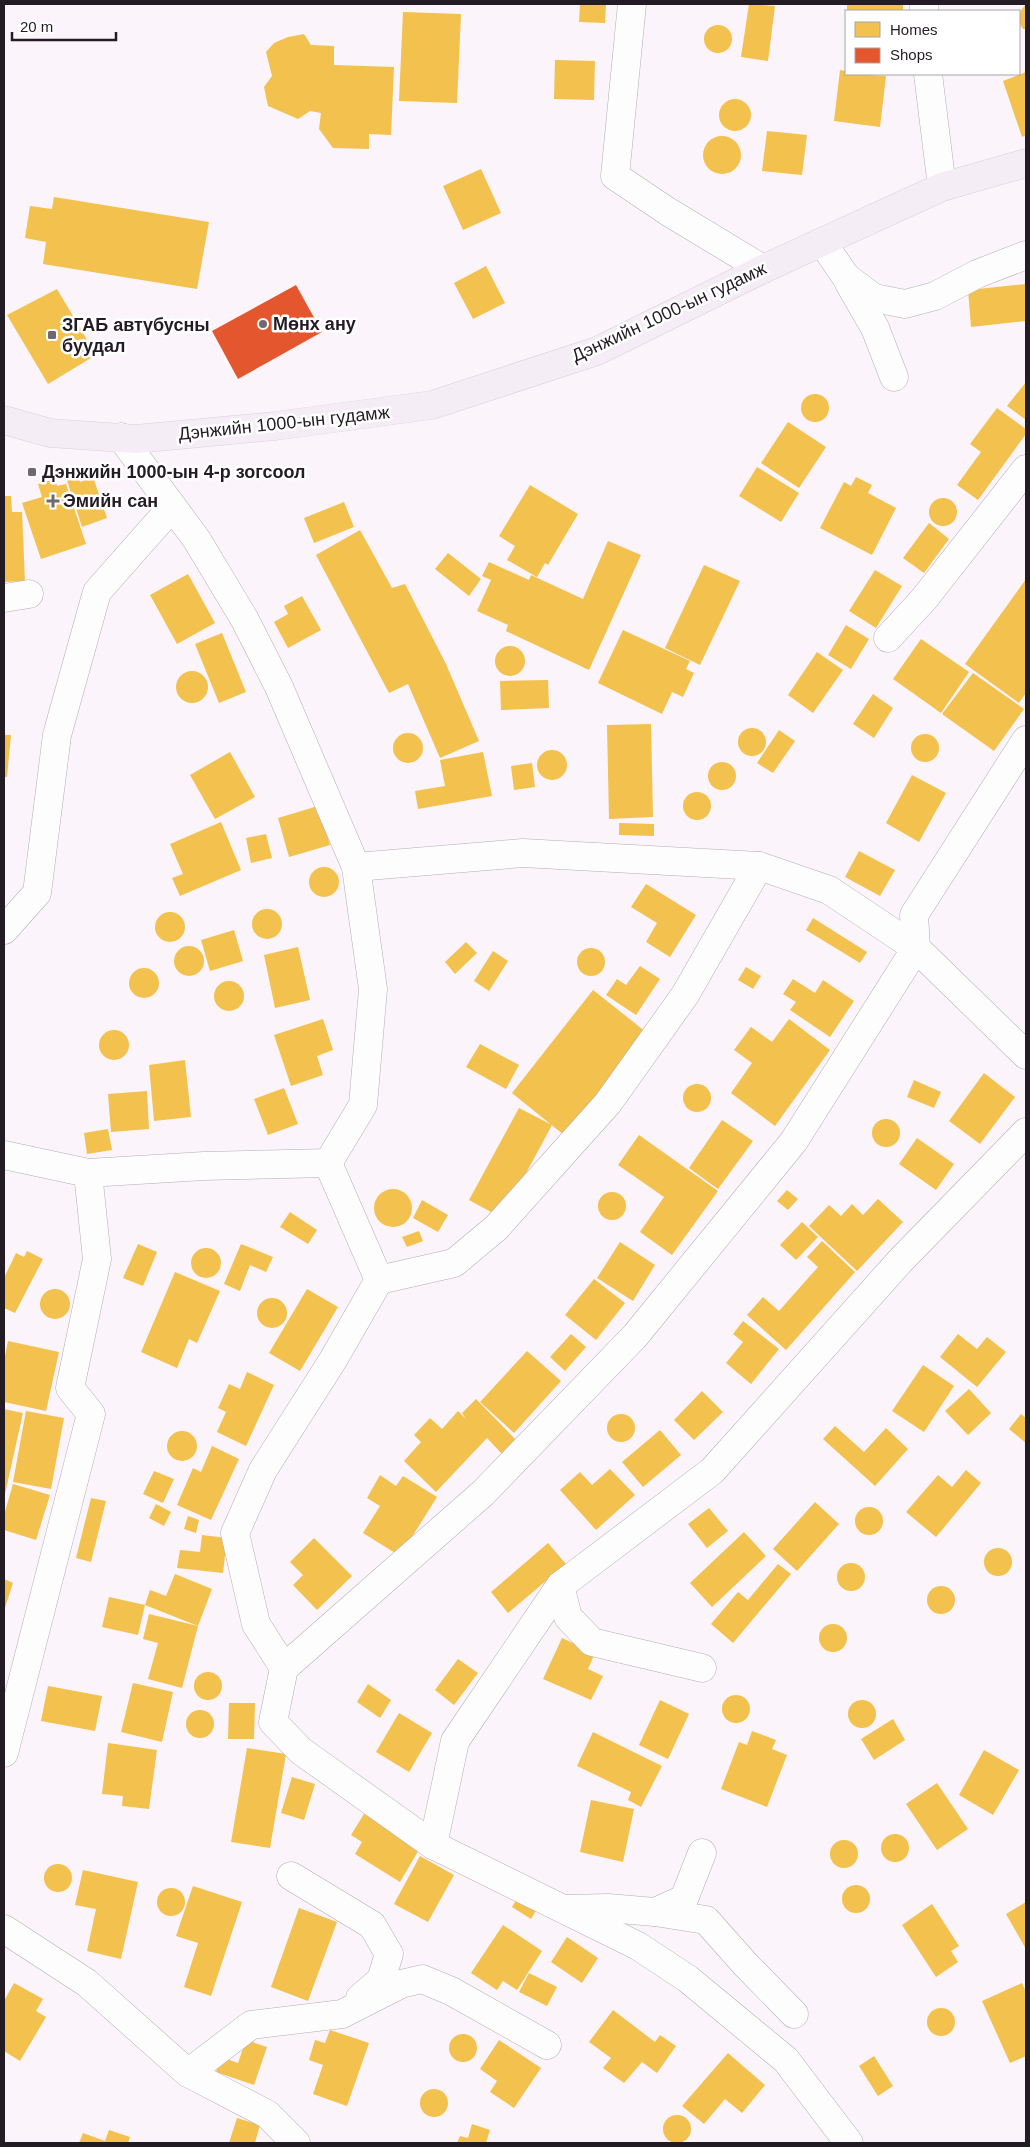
<svg xmlns="http://www.w3.org/2000/svg" width="1030" height="2147" viewBox="0 0 1030 2147" font-family="Helvetica,sans-serif">
<style>
.homes{fill:#f2c14e}
.shops{fill:#e4572e}
.lines{fill:none;stroke-linecap:round;stroke-linejoin:round}
.minor-casing{stroke:#b4adb4;stroke-width:29}
.major-casing{stroke:#d6d2d6;stroke-width:29}
.minor{stroke:#fefdfe;stroke-width:28}
.major{stroke:#f5edf6;stroke-width:28}
.poi-dot{fill:#6f686f;stroke:#fff;stroke-width:2}
.labels{text-anchor:middle;stroke-width:5;stroke-linejoin:round;paint-order:stroke}
.street-label{font-size:18px;fill:#231c24;stroke:#fff}
.poi-label{font-size:18px;font-weight:bold;fill:#231c24;stroke:#fff;text-anchor:start}
</style>
<rect width="100%" height="100%" fill="#fbf4fb"/>
<g class="homes">
<polygon points="580,4 606,4 605,23 579,22"/>
<polygon points="749,4 775,6 768,61 741,57"/>
<rect x="847" y="4" width="56" height="7"/>
<polygon points="1026,4 1026,29 1023,29 1019,23 1019,13"/>
<polygon points="403,12 461,14 457,103 399,101"/>
<circle cx="718" cy="39" r="14"/>
<polygon points="304,34 311,45 334,46 334,65 394,67 391,135 369,134 369,149 333,148 319,129 321,113 310,111 298,119 268,106 264,87 272,76 266,52 274,43 288,37"/>
<polygon points="555,60 595,61 594,100 554,99"/>
<polygon points="840,70 846,71 846,74 886,76 880,127 834,121"/>
<polygon points="1026,72 1026,135 1022,137 1003,81"/>
<circle cx="735" cy="115" r="16"/>
<polygon points="767,131 807,135 802,175 762,171"/>
<circle cx="722" cy="155" r="19"/>
<polygon points="481,169 501,213 463,230 443,186"/>
<polygon points="54,197 209,222 197,289 43,264 46,242 25,238 30,206 52,209"/>
<polygon points="486,266 505,303 473,319 454,283"/>
<polygon points="1026,284 1026,321 971,327 968,290"/>
<polygon points="57,289 96,355 48,384 7,315"/>
<polygon points="1026,382 1026,420 1007,406"/>
<circle cx="815" cy="408" r="14"/>
<polygon points="997,408 1026,429 1026,434 978,500 957,485 981,452 970,444"/>
<polygon points="788,422 826,447 799,488 761,463"/>
<polygon points="75,467 80,482 93,477 107,518 82,527 64,471"/>
<polygon points="757,467 799,493 781,522 739,496"/>
<polygon points="856,477 872,485 868,493 896,508 872,555 820,528 844,482 851,486"/>
<polygon points="55,479 57,486 66,484 86,544 41,559 22,503 42,497 38,484"/>
<polygon points="530,485 578,514 548,565 545,563 537,577 507,560 515,546 499,536"/>
<polygon points="4,496 11,496 12,512 22,512 25,581 4,582"/>
<circle cx="943" cy="512" r="14"/>
<polygon points="344,502 354,527 314,543 304,518"/>
<polygon points="929,523 949,539 924,573 903,558"/>
<polygon points="360,530 392,588 405,584 446,664 479,741 440,758 408,684 389,693 316,555"/>
<polygon points="608,541 641,555 589,670 506,631 508,625 477,611 491,580 482,576 489,562 529,580 531,575 583,599"/>
<polygon points="448,553 481,579 469,596 435,569"/>
<polygon points="704,565 740,581 700,665 665,648"/>
<polygon points="875,570 902,586 876,628 849,611"/>
<polygon points="188,574 215,623 177,644 150,595"/>
<polygon points="1026,579 1026,693 1019,703 965,664"/>
<polygon points="302,596 321,630 288,648 274,622 288,614 284,606"/>
<polygon points="846,625 869,639 851,669 828,655"/>
<polygon points="623,630 690,661 686,669 694,673 683,697 672,692 662,714 598,683"/>
<polygon points="222,633 246,692 219,703 195,644"/>
<polygon points="921,639 969,672 941,713 893,679"/>
<circle cx="510" cy="661" r="15"/>
<polygon points="817,652 843,670 813,713 788,695"/>
<circle cx="192" cy="687" r="16"/>
<polygon points="973,673 1024,709 994,751 942,714"/>
<polygon points="548,680 549,708 501,710 500,681"/>
<polygon points="873,694 893,708 874,738 853,724"/>
<polygon points="651,724 653,817 609,819 607,725"/>
<circle cx="752" cy="742" r="14"/>
<polygon points="779,730 795,741 773,773 757,763"/>
<circle cx="408" cy="748" r="15"/>
<circle cx="925" cy="748" r="14"/>
<polygon points="4,735 11,735 7,777 4,777"/>
<circle cx="552" cy="765" r="15"/>
<polygon points="230,752 255,797 215,819 190,775"/>
<polygon points="483,752 492,796 418,809 415,791 445,786 440,760"/>
<circle cx="722" cy="776" r="14"/>
<polygon points="532,763 535,787 514,790 511,766"/>
<polygon points="912,775 946,793 919,842 886,823"/>
<circle cx="697" cy="806" r="14"/>
<polygon points="318,806 330,845 289,857 278,818"/>
<polygon points="221,822 241,870 180,896 172,878 183,874 170,844"/>
<polygon points="619,823 654,824 654,836 619,835"/>
<polygon points="266,834 272,858 251,863 246,838"/>
<polygon points="859,851 895,870 880,896 845,877"/>
<circle cx="324" cy="882" r="15"/>
<polygon points="646,884 696,915 670,957 646,942 657,923 631,907"/>
<circle cx="267" cy="924" r="15"/>
<circle cx="170" cy="927" r="15"/>
<polygon points="813,918 867,952 860,963 806,930"/>
<polygon points="234,930 243,961 210,971 201,940"/>
<polygon points="466,942 477,953 455,974 445,962"/>
<circle cx="189" cy="961" r="15"/>
<polygon points="298,947 310,1000 275,1008 264,955"/>
<circle cx="591" cy="962" r="14"/>
<polygon points="493,951 508,961 489,991 474,981"/>
<polygon points="640,966 660,979 636,1015 606,995 617,979 626,985"/>
<polygon points="746,967 761,976 753,989 738,980"/>
<circle cx="144" cy="983" r="15"/>
<polygon points="793,979 815,993 823,980 854,1001 830,1037 790,1010 796,1002 783,994"/>
<circle cx="229" cy="996" r="15"/>
<polygon points="593,990 646,1032 564,1135 512,1093"/>
<polygon points="323,1019 333,1050 317,1056 323,1075 291,1086 274,1035"/>
<polygon points="789,1019 830,1050 775,1126 731,1093 752,1063 734,1050 751,1027 772,1042"/>
<circle cx="114" cy="1045" r="15"/>
<polygon points="480,1044 519,1065 506,1089 466,1067"/>
<polygon points="185,1060 191,1117 154,1121 149,1065"/>
<polygon points="984,1073 1015,1097 980,1144 949,1121"/>
<polygon points="914,1080 941,1092 934,1108 907,1097"/>
<circle cx="697" cy="1098" r="14"/>
<polygon points="284,1088 298,1124 268,1135 254,1099"/>
<polygon points="147,1091 149,1129 111,1132 108,1094"/>
<polygon points="519,1108 552,1125 502,1218 469,1200"/>
<circle cx="886" cy="1133" r="14"/>
<polygon points="722,1120 753,1141 718,1189 689,1168"/>
<polygon points="108,1129 112,1150 87,1154 84,1133"/>
<polygon points="639,1135 718,1191 672,1255 640,1232 664,1197 618,1165"/>
<polygon points="917,1138 954,1164 936,1190 899,1164"/>
<circle cx="393" cy="1208" r="19"/>
<polygon points="787,1190 798,1199 788,1210 777,1201"/>
<circle cx="612" cy="1206" r="14"/>
<polygon points="878,1199 903,1222 857,1271 809,1226 829,1205 841,1216 852,1204 863,1215"/>
<polygon points="422,1200 448,1215 438,1232 413,1218"/>
<polygon points="290,1212 317,1230 308,1244 280,1227"/>
<polygon points="802,1222 818,1237 796,1260 780,1245"/>
<polygon points="419,1231 423,1241 407,1247 402,1237"/>
<polygon points="822,1241 855,1272 786,1350 747,1315 763,1297 779,1311 818,1267 807,1257"/>
<polygon points="620,1242 655,1265 633,1301 597,1278"/>
<polygon points="138,1244 157,1252 143,1286 123,1278"/>
<polygon points="241,1244 273,1257 266,1272 250,1265 240,1291 224,1284"/>
<circle cx="206" cy="1263" r="15"/>
<polygon points="27,1251 43,1259 15,1313 4,1308 4,1278 16,1253 24,1257"/>
<polygon points="175,1272 220,1291 197,1343 189,1339 177,1368 141,1352"/>
<polygon points="594,1279 625,1303 596,1340 565,1315"/>
<polygon points="307,1289 338,1307 300,1371 269,1353"/>
<circle cx="55" cy="1304" r="15"/>
<circle cx="272" cy="1313" r="15"/>
<polygon points="743,1321 779,1349 751,1384 726,1363 743,1342 733,1334"/>
<polygon points="571,1334 586,1347 565,1371 550,1357"/>
<polygon points="958,1334 977,1349 987,1337 1006,1352 977,1387 940,1357"/>
<polygon points="8,1341 59,1352 46,1411 4,1402 4,1361"/>
<polygon points="527,1351 561,1381 514,1433 480,1402"/>
<polygon points="923,1365 954,1386 924,1432 892,1411"/>
<polygon points="247,1372 274,1385 246,1446 217,1432 226,1412 218,1408 229,1384 240,1389"/>
<polygon points="969,1389 991,1413 968,1435 945,1411"/>
<polygon points="702,1391 723,1412 694,1440 674,1420"/>
<polygon points="476,1399 516,1440 502,1454 487,1438 436,1492 404,1461 421,1442 414,1435 430,1418 442,1429 458,1411 466,1419 462,1413"/>
<polygon points="4,1409 23,1413 5,1494 4,1494"/>
<polygon points="26,1411 64,1418 51,1489 13,1482"/>
<circle cx="621" cy="1428" r="14"/>
<polygon points="1021,1414 1026,1418 1026,1443 1009,1429"/>
<polygon points="835,1426 864,1452 886,1428 908,1449 875,1486 823,1439"/>
<polygon points="660,1430 681,1455 643,1487 622,1462"/>
<circle cx="182" cy="1446" r="15"/>
<polygon points="212,1446 239,1459 211,1520 177,1505 193,1468 201,1472"/>
<polygon points="610,1469 635,1495 596,1530 560,1490 580,1472 592,1485"/>
<polygon points="966,1470 981,1483 936,1537 906,1512 938,1475 952,1487"/>
<polygon points="154,1471 174,1479 163,1503 143,1494"/>
<polygon points="380,1475 396,1486 403,1476 437,1497 400,1556 363,1533 380,1506 367,1498"/>
<polygon points="13,1484 50,1495 36,1540 4,1530 4,1515"/>
<polygon points="91,1498 106,1501 91,1562 76,1558"/>
<polygon points="815,1502 839,1524 797,1571 773,1549"/>
<polygon points="156,1504 171,1512 164,1526 149,1518"/>
<circle cx="869" cy="1521" r="14"/>
<polygon points="709,1508 728,1531 707,1548 688,1524"/>
<polygon points="188,1516 199,1520 196,1533 184,1529"/>
<polygon points="744,1532 766,1556 712,1607 690,1583"/>
<polygon points="202,1535 227,1538 223,1573 177,1568 180,1550 200,1552"/>
<polygon points="314,1538 352,1576 317,1610 293,1585 303,1575 290,1562"/>
<polygon points="548,1543 566,1564 508,1613 491,1592"/>
<circle cx="998" cy="1562" r="14"/>
<circle cx="851" cy="1577" r="14"/>
<polygon points="778,1564 791,1574 733,1643 711,1624 738,1592 748,1600"/>
<polygon points="175,1574 212,1589 198,1626 145,1605 138,1635 102,1627 109,1597 145,1605 150,1590 166,1596"/>
<polygon points="4,1579 13,1583 4,1611"/>
<circle cx="941" cy="1600" r="14"/>
<polygon points="149,1614 198,1626 182,1688 148,1679 158,1643 143,1639"/>
<circle cx="833" cy="1638" r="14"/>
<polygon points="562,1638 595,1653 588,1669 603,1676 591,1700 543,1679"/>
<polygon points="458,1659 478,1673 454,1705 435,1690"/>
<circle cx="208" cy="1686" r="14"/>
<polygon points="133,1683 173,1692 162,1742 121,1732"/>
<polygon points="368,1684 391,1700 380,1718 357,1702"/>
<polygon points="48,1686 102,1696 95,1731 41,1721"/>
<circle cx="736" cy="1709" r="14"/>
<circle cx="862" cy="1714" r="14"/>
<polygon points="660,1700 689,1714 668,1759 639,1745"/>
<polygon points="229,1703 255,1703 254,1739 228,1739"/>
<circle cx="200" cy="1724" r="14"/>
<polygon points="399,1713 432,1733 409,1772 376,1752"/>
<polygon points="893,1719 905,1740 874,1760 861,1739"/>
<polygon points="752,1731 776,1740 772,1749 787,1755 767,1807 721,1789 739,1742 747,1745"/>
<polygon points="593,1732 662,1766 641,1807 628,1800 631,1792 577,1766"/>
<polygon points="108,1743 157,1750 149,1809 122,1806 123,1796 102,1794"/>
<polygon points="247,1748 286,1754 270,1848 231,1842"/>
<polygon points="984,1750 1019,1770 993,1815 959,1795"/>
<polygon points="292,1777 315,1784 304,1820 281,1813"/>
<polygon points="937,1783 968,1829 937,1850 906,1804"/>
<polygon points="591,1800 634,1809 623,1862 580,1852"/>
<polygon points="364,1814 420,1848 400,1882 355,1854 362,1842 351,1835"/>
<circle cx="895" cy="1848" r="14"/>
<circle cx="844" cy="1854" r="14"/>
<polygon points="420,1856 454,1875 428,1922 394,1904"/>
<circle cx="58" cy="1878" r="14"/>
<polygon points="83,1870 138,1882 121,1959 87,1951 96,1909 75,1905"/>
<circle cx="856" cy="1899" r="14"/>
<polygon points="193,1886 242,1902 211,1996 184,1987 198,1943 176,1936"/>
<circle cx="171" cy="1902" r="14"/>
<polygon points="522,1890 541,1902 531,1919 512,1907"/>
<polygon points="1026,1902 1026,1949 1006,1914"/>
<polygon points="932,1904 959,1946 951,1951 958,1962 936,1977 902,1925"/>
<polygon points="299,1908 337,1922 308,2001 271,1987"/>
<polygon points="503,1925 542,1951 517,1990 503,1981 497,1990 471,1973"/>
<polygon points="567,1937 598,1958 582,1983 551,1962"/>
<polygon points="529,1973 557,1987 547,2006 519,1992"/>
<polygon points="14,1983 43,1999 36,2011 46,2017 20,2061 4,2051 4,2001"/>
<polygon points="1022,1983 1026,1992 1026,2056 1010,2063 982,2001"/>
<circle cx="941" cy="2022" r="14"/>
<polygon points="613,2010 655,2042 660,2035 676,2046 657,2073 642,2062 624,2083 603,2068 611,2058 589,2042"/>
<polygon points="330,2030 369,2043 347,2106 313,2094 323,2065 309,2060 315,2040 325,2043"/>
<circle cx="463" cy="2048" r="14"/>
<polygon points="246,2040 267,2047 254,2085 216,2072 221,2057 238,2063"/>
<polygon points="499,2040 541,2068 514,2108 490,2092 497,2081 480,2069"/>
<polygon points="728,2053 765,2085 742,2113 725,2099 704,2124 682,2106"/>
<polygon points="874,2056 893,2086 878,2096 859,2066"/>
<circle cx="434" cy="2103" r="14"/>
<circle cx="677" cy="2129" r="14"/>
<polygon points="237,2118 260,2125 255,2143 229,2143"/>
<polygon points="472,2124 490,2130 486,2143 457,2143 460,2136 468,2138"/>
<polygon points="109,2130 130,2137 128,2143 79,2143 83,2133 105,2141"/>
</g>
<polygon class="shops" points="296,285 322,332 238,379 212,331"/>
<g class="lines">
<defs>
<g id="minor">
<polyline points="632,4 615,176 667,211 763,269"/>
<polyline points="924,4 924,11"/>
<polyline points="928,74 942,187"/>
<polyline points="822,242 846,277 874,298 905,304 935,296 977,274 1026,255"/>
<polyline points="849,283 875,328 894,377"/>
<polyline points="4,598 29,594"/>
<polyline points="888,638 924,599 1026,469"/>
<polyline points="356,867 523,853 759,866 829,890 916,948 1026,1055"/>
<polyline points="4,930 37,893 57,735 97,592 172,507"/>
<polyline points="4,1155 88,1173 204,1166 328,1163 363,1105 373,989 356,867 279,687 245,620 197,540 121,437"/>
<polyline points="328,1163 379,1280 333,1360 263,1470 235,1533 256,1624 284,1668 273,1722 301,1751 433,1845 638,1946 688,1979 786,2060 849,2143"/>
<polyline points="379,1280 454,1263 496,1228 608,1103 685,995 759,866"/>
<polyline points="560,1586 568,1617 592,1642 702,1668"/>
<polyline points="284,1668 483,1493 635,1336 794,1141 916,948 914,915 1026,740"/>
<polyline points="4,1753 91,1414 70,1388 97,1259 88,1173"/>
<polyline points="433,1845 455,1741 560,1586 712,1471 901,1260 1026,1132"/>
<polyline points="291,1876 372,1925 389,1954 381,1980 360,1998"/>
<polyline points="566,1909 608,1908 655,1912 684,1899 702,1853"/>
<polyline points="655,1912 706,1920 746,1965 794,2014"/>
<polyline points="4,1929 87,1983 188,2073 267,2114 296,2143"/>
<polyline points="188,2073 251,2025 342,2014 401,1984 422,1979 451,1991 547,2045"/>
</g>
<polyline id="major" points="4,420 50,433 136,439 275,426 432,405 597,351 763,269 942,187 1026,163"/>
</defs>
<use href="#minor" class="minor-casing"/>
<use href="#major" class="major-casing"/>
<use href="#minor" class="minor"/>
<use href="#major" class="major"/>
</g>
<g class="poi-dot">
<circle cx="263" cy="324" r="5"/>
<rect x="47" y="330" width="10" height="10" rx="2.5"/>
<rect x="27" y="467" width="10" height="10" rx="2.5"/>
<path d="M50.5 493.5h5v5h5v5h-5v5h-5v-5h-5v-5h5z"/>
</g>
<g class="labels">
<g class="street-label">
<text transform="translate(669 312) rotate(-25)" y="6">Дэнжийн 1000-ын гудамж</text>
<text transform="translate(284 423) rotate(-6)" y="6">Дэнжийн 1000-ын гудамж</text>
</g>
<g class="poi-label">
<text x="273" y="330">Мөнх ану</text>
<text x="62" y="331">ЗГАБ автүбусны<tspan x="62" dy="21">буудал</tspan></text>
<text x="42" y="478">Дэнжийн 1000-ын 4-р зогсоол</text>
<text x="63" y="507">Эмийн сан</text>
</g>
</g>
<rect width="1030" height="2147" fill="none" stroke="#231c24" stroke-width="10"/>
<rect x="845" y="10" width="175" height="65" fill="#ffffff" stroke="#a7a4a7"/>
<rect x="855" y="22" width="25" height="15" fill="#f2c14e" stroke="#a7a4a7"/>
<text x="890" y="35" font-size="15" fill="#231c24">Homes</text>
<rect x="855" y="48" width="25" height="15" fill="#e4572e" stroke="#a7a4a7"/>
<text x="890" y="60" font-size="15" fill="#231c24">Shops</text>
<path d="M12 32v8h104v-8" fill="none" stroke="#231c24" stroke-width="2.5"/>
<text x="20" y="32" font-size="15" fill="#231c24" stroke="#ffffff" stroke-width="4" paint-order="stroke">20 m</text>
</svg>
